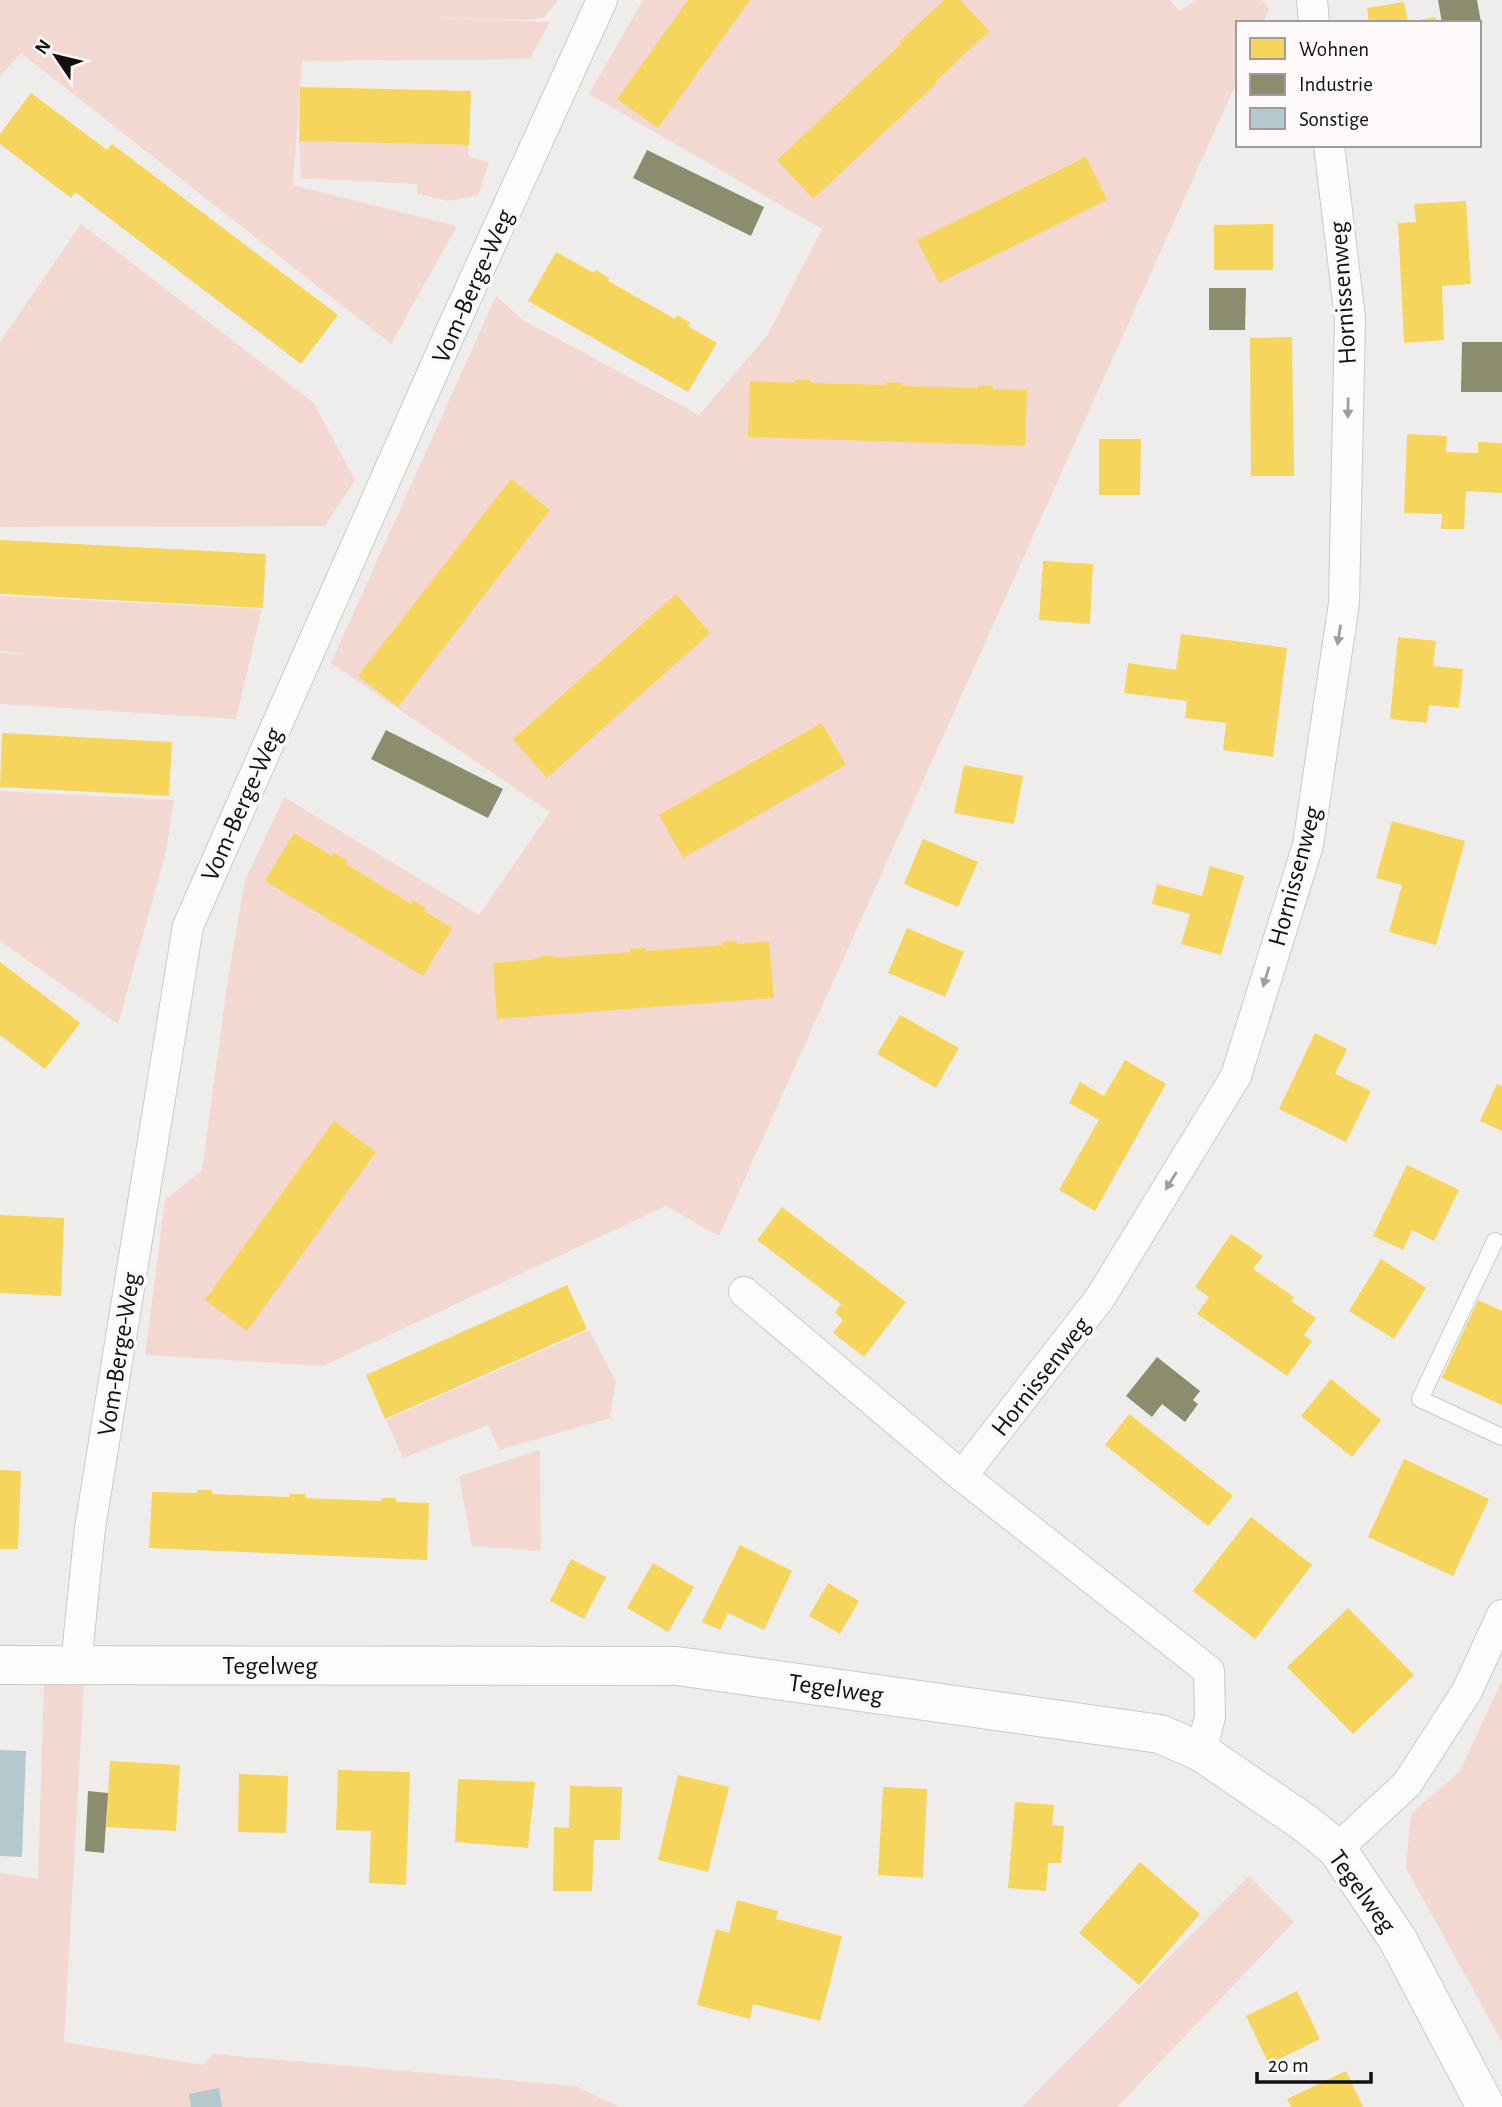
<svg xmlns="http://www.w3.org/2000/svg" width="1502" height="2107" viewBox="0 0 1502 2107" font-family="'Alegreya Sans',sans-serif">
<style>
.green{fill:#f2d8d0}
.homes{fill:#f6d55c}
.industry{fill:#8c8c6e}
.building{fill:#b4c9ce}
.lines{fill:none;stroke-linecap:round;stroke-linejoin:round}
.service-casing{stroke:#cbc9c9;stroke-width:18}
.minor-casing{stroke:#cbc9c9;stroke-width:32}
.tertiary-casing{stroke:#cbc9c9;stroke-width:40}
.service{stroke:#fcfcfc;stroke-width:16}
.minor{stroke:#fcfcfc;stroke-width:30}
.tertiary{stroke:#fcfcfc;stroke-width:38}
.oneway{fill:#9e9e9e}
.labels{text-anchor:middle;stroke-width:7;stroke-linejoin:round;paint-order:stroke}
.street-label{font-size:26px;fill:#121111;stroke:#fdf9f8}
</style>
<rect width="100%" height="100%" fill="#eeedec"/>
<g class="green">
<polygon points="0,0 558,0 545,17 531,20 414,17 550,22 530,59 302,61 293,185 457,226 391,344 21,53 0,76"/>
<polygon points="643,0 1170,0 1179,11 1196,0 1262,0 1269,9 1263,23 1238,23 1238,79 719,1236 666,1206 323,1366 145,1355 165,1200 202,1170 229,972 245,881 284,797 479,915 550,812 331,663 496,296 523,320 699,415 767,336 822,229 589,94"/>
<polygon points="299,141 468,145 469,157 489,162 478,195 449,201 417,194 417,184 301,178"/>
<polygon points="81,224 314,403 355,480 325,526 0,527 0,342"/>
<polygon points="0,596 262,609 236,719 0,704 0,653 33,654 0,651"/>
<polygon points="0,791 174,800 166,852 118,1024 0,941"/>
<polygon points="589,1330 616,1381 610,1418 499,1450 488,1425 403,1458 386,1420"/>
<polygon points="540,1450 541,1551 472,1546 459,1476"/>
<polygon points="1502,1680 1502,2042 1406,1868 1411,1814 1460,1771"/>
<polygon points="44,1682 84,1684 64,2042 203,2065 213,2054 575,2086 620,2107 0,2107 0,1873 38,1879"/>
<polygon points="1249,1876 1294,1922 1117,2107 1022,2107"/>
</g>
<g class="homes">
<polygon points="688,0 750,0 658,128 617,99"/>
<polygon points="944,0 960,0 989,31 936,81 937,83 813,199 777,160 901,44 899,42"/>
<polygon points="1404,2 1408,23 1369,23 1367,8"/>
<polygon points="1436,17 1437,23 1413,23 1413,21"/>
<polygon points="300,87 471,91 469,145 299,141"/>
<polygon points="31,93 107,150 112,144 338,315 301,364 75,192 71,198 0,144 0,134"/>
<polygon points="1086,157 1107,200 939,283 917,240"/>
<polygon points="1466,201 1471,284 1442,286 1444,340 1404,343 1398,223 1416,222 1414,204"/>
<polygon points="1273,224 1273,270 1214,270 1214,225"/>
<polygon points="556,252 594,273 596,270 609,278 608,281 675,319 677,315 690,323 688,326 717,343 688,392 528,301"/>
<polygon points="1292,337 1294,476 1251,476 1250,338"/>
<polygon points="795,380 810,380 811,383 886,385 886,382 903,383 903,386 978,388 978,385 993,386 993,389 1027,390 1025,446 748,437 750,381 795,383"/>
<polygon points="1407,434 1447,436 1446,452 1478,453 1478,442 1502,443 1502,493 1466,491 1464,529 1441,529 1442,514 1404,513"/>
<polygon points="1099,439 1141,439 1140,495 1099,495"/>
<polygon points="511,479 550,510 398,707 358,676"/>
<polygon points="0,540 266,554 263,608 0,594"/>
<polygon points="1043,561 1093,564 1090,624 1039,620"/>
<polygon points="676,594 710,633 547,778 513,739"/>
<polygon points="1181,634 1287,648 1273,757 1223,750 1226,723 1185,718 1187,701 1124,693 1128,663 1176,670"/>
<polygon points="1398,637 1436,641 1433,666 1463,669 1459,708 1429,705 1427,723 1390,719"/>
<polygon points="822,723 846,765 683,858 659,815"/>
<polygon points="2,733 172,742 169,796 0,787"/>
<polygon points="964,765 1023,776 1014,824 954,813"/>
<polygon points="1392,821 1465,841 1436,945 1389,932 1402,885 1376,878"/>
<polygon points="294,833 332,856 334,853 348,861 346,864 411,904 412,900 426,908 424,911 452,928 423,976 265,881"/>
<polygon points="923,839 978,862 958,907 904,884"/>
<polygon points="1210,866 1244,876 1221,955 1181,944 1190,914 1152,904 1157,884 1202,896"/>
<polygon points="907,928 964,952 945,997 888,973"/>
<polygon points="737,941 737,944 769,941 774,998 497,1019 493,963 538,959 538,957 553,955 553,958 630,952 630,949 645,948 646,951 722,945 722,942"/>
<polygon points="0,962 80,1023 45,1069 0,1035"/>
<polygon points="900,1015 959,1048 936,1088 877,1054"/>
<polygon points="1315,1033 1347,1049 1335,1074 1371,1091 1346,1142 1279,1109"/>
<polygon points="1125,1060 1166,1084 1095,1211 1059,1190 1099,1120 1069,1103 1080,1082 1104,1096"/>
<polygon points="1497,1084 1502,1086 1502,1131 1480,1121"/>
<polygon points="334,1121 376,1152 247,1331 205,1300"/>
<polygon points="1407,1165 1459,1190 1434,1241 1412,1230 1403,1250 1373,1236"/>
<polygon points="782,1207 906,1302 864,1357 833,1333 843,1320 835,1313 841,1304 757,1240"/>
<polygon points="0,1215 64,1218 61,1296 0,1293"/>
<polygon points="1231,1234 1263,1256 1253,1269 1294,1297 1291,1301 1316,1318 1304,1335 1312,1341 1287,1376 1197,1314 1209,1297 1195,1287"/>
<polygon points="1381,1259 1426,1288 1394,1339 1349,1311"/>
<polygon points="567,1285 587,1329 385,1419 366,1375"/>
<polygon points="1478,1300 1502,1311 1502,1405 1442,1378"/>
<polygon points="1331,1379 1381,1420 1352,1457 1301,1416"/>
<polygon points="1129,1414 1233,1496 1208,1526 1105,1445"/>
<polygon points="1404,1459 1489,1499 1453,1576 1368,1537"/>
<polygon points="0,1470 21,1471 18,1549 0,1549"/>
<polygon points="197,1490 212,1490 212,1494 289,1497 290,1494 305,1494 305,1498 381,1501 382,1498 396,1498 396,1502 429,1503 427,1560 149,1548 152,1492 197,1493"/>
<polygon points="1251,1517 1312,1565 1255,1639 1193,1591"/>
<polygon points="740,1545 792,1571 764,1630 728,1613 720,1630 702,1622"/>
<polygon points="571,1559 606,1577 584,1619 550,1601"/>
<polygon points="653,1563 694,1587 668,1632 627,1608"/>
<polygon points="828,1583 859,1601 840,1634 809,1616"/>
<polygon points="1348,1608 1414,1675 1353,1734 1287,1667"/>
<polygon points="110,1761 180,1765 176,1831 106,1827"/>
<polygon points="338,1770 410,1772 406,1885 369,1883 371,1831 336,1830"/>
<polygon points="239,1774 288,1776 286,1833 238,1832"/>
<polygon points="678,1775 729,1787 708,1872 658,1860"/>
<polygon points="458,1779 535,1782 528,1848 455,1842"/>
<polygon points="570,1786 622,1787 620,1840 594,1840 592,1891 553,1891 554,1827 569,1828"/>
<polygon points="883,1787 927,1789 923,1878 878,1875"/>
<polygon points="1015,1802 1054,1805 1052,1825 1064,1826 1061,1863 1048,1863 1046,1891 1008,1888"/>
<polygon points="1140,1862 1200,1914 1139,1985 1079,1933"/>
<polygon points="737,1900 778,1911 776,1919 842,1936 820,2021 753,2004 750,2019 697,2005 716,1929 729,1933"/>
<polygon points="1297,1991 1320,2039 1269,2064 1246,2016"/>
<polygon points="1346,2071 1363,2107 1291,2107 1287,2099"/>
</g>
<g class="industry">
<polygon points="1438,0 1477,0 1482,28 1479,29 1479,23 1442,23"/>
<polygon points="647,150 764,207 751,236 633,178"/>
<polygon points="1209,288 1246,288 1245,330 1209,330"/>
<polygon points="1462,342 1502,342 1502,392 1461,392"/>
<polygon points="386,730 503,789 488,818 371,759"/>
<polygon points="1157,1357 1200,1391 1193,1400 1198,1404 1185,1422 1162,1404 1152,1417 1126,1396"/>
<polygon points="88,1791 108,1793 104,1853 85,1851"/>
</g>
<g class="building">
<polygon points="0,1750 26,1751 22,1857 0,1856"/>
<polygon points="219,2088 222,2107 191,2107 189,2094"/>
</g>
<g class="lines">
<defs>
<polyline id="service" points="1495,1241 1420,1399 1502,1437"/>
<g id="minor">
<polyline points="1312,0 1314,23"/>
<polyline points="744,1292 962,1476 1209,1671 1210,1717 1201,1752"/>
<polyline points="962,1476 1100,1298 1236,1076 1308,845 1344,603 1350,318 1329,145"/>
<polyline points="76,1665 90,1528 188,926 451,331 602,0"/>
<polyline points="1337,1849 1407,1784 1467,1691 1502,1615"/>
</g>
<polyline id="tertiary" points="0,1665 677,1666 1160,1734 1201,1752 1305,1823 1337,1849 1398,1940 1486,2107"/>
</defs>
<use href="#service" class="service-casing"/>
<use href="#minor" class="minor-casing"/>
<use href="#tertiary" class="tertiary-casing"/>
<use href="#service" class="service"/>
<use href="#minor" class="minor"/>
<use href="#tertiary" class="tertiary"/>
</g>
<defs><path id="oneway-solid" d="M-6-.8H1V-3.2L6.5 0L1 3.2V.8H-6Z" transform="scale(1.75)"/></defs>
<g class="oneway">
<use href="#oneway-solid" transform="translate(1348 408) rotate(91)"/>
<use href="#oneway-solid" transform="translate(1339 635) rotate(99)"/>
<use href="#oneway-solid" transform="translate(1266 977) rotate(107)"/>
<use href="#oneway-solid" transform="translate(1171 1181) rotate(122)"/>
</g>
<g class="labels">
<g class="street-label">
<text transform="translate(472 286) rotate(-66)" y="9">Vom-Berge-Weg</text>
<text transform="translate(1342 293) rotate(-94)" y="9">Hornissenweg</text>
<text transform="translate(241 804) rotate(-66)" y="9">Vom-Berge-Weg</text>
<text transform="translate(1294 876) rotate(-75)" y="9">Hornissenweg</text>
<text transform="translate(118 1354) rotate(-81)" y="9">Vom-Berge-Weg</text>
<text transform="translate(1040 1376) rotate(-52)" y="9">Hornissenweg</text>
<text x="270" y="1674">Tegelweg</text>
<text transform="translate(836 1688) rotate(8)" y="9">Tegelweg</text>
<text transform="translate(1363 1891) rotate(54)" y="9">Tegelweg</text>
</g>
</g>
<rect x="1236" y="21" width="245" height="126" fill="#fdf9f8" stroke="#9f9c9c" stroke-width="2"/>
<rect x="1250" y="38" width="35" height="21" fill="#f6d55c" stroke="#9f9c9c" stroke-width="2"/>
<text x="1299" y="56" font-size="21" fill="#121111">Wohnen</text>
<rect x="1250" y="74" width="35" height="21" fill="#8c8c6e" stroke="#9f9c9c" stroke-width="2"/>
<text x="1299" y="91" font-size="21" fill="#121111">Industrie</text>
<rect x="1250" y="108" width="35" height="21" fill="#b4c9ce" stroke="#9f9c9c" stroke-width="2"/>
<text x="1299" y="126" font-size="21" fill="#121111">Sonstige</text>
<g transform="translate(56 56) rotate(305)" stroke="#fdf9f8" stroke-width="5" paint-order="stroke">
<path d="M0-5L12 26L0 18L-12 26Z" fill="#121111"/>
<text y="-10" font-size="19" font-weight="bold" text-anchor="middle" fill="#121111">N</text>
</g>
<path d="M1257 2072v10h114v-10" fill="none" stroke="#121111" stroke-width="3.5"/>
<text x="1268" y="2072" font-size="21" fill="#121111" stroke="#fdf9f8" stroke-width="5" paint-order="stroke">20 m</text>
</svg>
